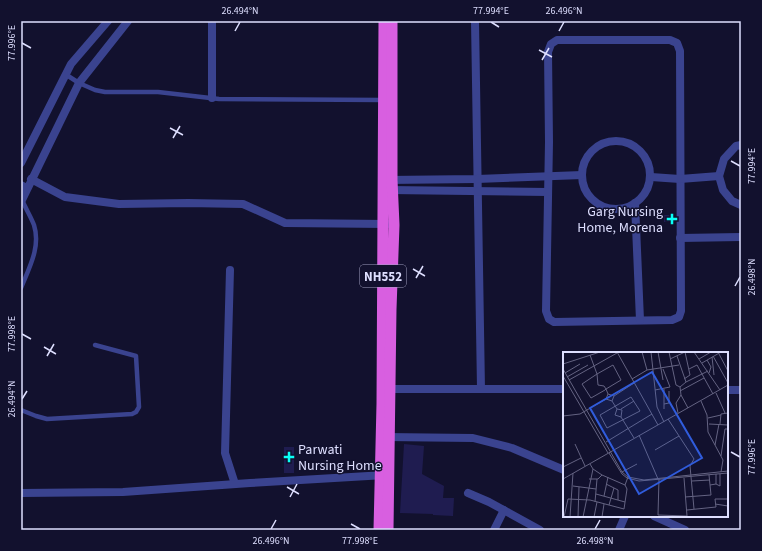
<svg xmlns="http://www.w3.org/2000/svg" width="762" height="551" viewBox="0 0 762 551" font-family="'Source Sans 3',sans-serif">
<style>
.building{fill:#1f1c50}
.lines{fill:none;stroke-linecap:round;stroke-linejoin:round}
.service{stroke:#3a438f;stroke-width:4.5}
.minor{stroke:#3a438f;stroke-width:8}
.tertiary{stroke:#3a438f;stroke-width:8}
.trunk{stroke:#d85fe0;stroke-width:11}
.ticks{fill:none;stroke:#dedfff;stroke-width:1.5}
.poi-dot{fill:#0afff6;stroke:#12112e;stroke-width:1.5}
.labels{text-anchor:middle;stroke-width:3;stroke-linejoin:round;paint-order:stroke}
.shield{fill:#12112e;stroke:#a1a1c0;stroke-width:1}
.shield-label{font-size:13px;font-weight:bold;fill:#dedfff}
.poi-label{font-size:14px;fill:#dedfff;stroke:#12112e;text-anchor:end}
.inset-road{fill:none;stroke:#646382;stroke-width:1}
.view{fill:#305cdc;fill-opacity:0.15;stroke:#305cdc;stroke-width:2}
.inset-edge{fill:none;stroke:#dedfff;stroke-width:2}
.neatline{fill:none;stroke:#dedfff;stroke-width:1.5}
.ticks-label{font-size:10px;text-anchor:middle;fill:#dedfff}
</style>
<rect width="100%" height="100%" fill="#12112e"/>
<g class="building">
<rect x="664" y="215" width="10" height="7"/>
<polygon points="404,444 424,446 422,474 444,486 443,498 454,498 453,516 433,515 433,514 400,513"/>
<rect x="284" y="447" width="10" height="26"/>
</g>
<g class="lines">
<g class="service">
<polyline points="65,74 79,83 95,90 105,92 158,92 219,99 383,100"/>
<path d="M21,288C29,268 41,247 34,225C31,217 26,209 22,200"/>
<polyline points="21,410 36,416 47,419 132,414 136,412 139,407 136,356 95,345"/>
</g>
<g class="minor">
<polyline points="212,21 212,98"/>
<polyline points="475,21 481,389"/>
<polygon points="557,40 670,40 677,43 680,51 681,311 679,317 672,320 554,322 549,319 546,311 549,142 548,52 551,44"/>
<circle cx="616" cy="175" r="34"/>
<polyline points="741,145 736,146 724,159 719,176 723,190 732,201 741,205"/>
<polyline points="651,177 680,179 719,176"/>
<polyline points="31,179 65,197 119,204 188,203 243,204 285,223 387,224"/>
<polyline points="387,180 477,179 582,175"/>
<polyline points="21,185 27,188"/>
<polyline points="389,190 548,192"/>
<polyline points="635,203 640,320"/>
<polyline points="680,238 741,237"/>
<polyline points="230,270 225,453 235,484"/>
<polyline points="385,389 564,389"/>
<polyline points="727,390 741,390"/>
<polyline points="385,437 473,438 512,448 564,470"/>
<polyline points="21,493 123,492 250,483 385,475"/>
<polyline points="468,493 489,502 540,530"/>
<polyline points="654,516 685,530"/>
<polyline points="494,530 504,510"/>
<polyline points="619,530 625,516"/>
</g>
<g class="tertiary">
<polyline points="21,163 71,64 108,21"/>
<polyline points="21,202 79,83 128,21"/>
</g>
<g class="trunk">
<polyline points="379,530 382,404 384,21"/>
<polyline points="388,530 391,309 394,225 392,180 392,21"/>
</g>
</g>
<path class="ticks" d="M491,22L499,27M235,31L240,22M559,31L564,22M22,43L31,48M539,50L552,57M542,60L549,48M170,128L183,135M173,138L180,126M731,161L740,166M413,269L425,276M416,278L423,266M735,286L740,277M22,334L31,339M44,347L56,354M47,356L54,344M22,399L27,391M731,452L740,457M287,487L299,494M290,497L297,484M351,524L360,529M271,529L276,520M595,529L600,520"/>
<g class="poi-dot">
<path d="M670 213h4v4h4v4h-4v4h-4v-4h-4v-4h4z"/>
<path d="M287 451h4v4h4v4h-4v4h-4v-4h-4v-4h4z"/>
</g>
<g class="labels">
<rect class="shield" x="360" y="265" width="46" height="22" rx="3"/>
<g class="shield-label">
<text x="383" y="281">NH552</text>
</g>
<g class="poi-label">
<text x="663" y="216">Garg Nursing<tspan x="663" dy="16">Home, Morena</tspan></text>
<text x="298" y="454" text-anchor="start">Parwati<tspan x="298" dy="16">Nursing Home</tspan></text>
</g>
</g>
<g transform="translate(563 352)">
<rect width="165" height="165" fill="#12112e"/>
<path class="inset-road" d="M54,0L95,73M79,0L84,18M88,0L94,55L101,70M95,0L100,28M106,0L113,33L117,35M131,0L157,38M156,2L165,19M27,3L34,22L50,13L58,28L43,37L42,38L28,46L19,32L34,22L35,33L41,34L43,37L45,42L43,47L49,49L51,44L45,42M114,4L123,30L117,35L118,43L125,56M150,4L165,31M149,5L151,23M107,7L122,0M136,7L148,0M144,8L148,15L146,21M139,11L158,0M0,12L37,0M0,17L59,120L65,125L81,128L165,119M126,17L134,13L150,42M2,21L17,12M0,24L45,101M4,25L25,13M69,27L84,18L116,13M121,27L127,23L122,0M6,28L54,1M123,30L145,19M101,37V57M92,38L107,35L100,17M117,39L141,26M153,41L162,61M51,44L71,31M68,45L77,59L44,76L37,63ZM49,49L54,57L59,58L58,65L52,63L54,57M138,49L144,63L145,80L160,108L158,120M101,52L106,51V39M58,57L71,49M115,61L113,51L118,43M0,64L17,62L43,47M58,65L71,86M145,66L158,63M105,67L131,107L127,114L131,157M146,72L165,73M157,72L158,62L165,61M76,83L95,127M43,90L89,62M12,92L22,114M152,93L156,72M92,98L116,84M46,101L59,122L64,126L76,129L165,121M158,104L162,77H165M165,109V127M0,115L18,106M59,120L74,112M39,123L62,133L65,125M0,127L165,33M26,127H35L39,123L30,117M96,127L95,163L124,164L121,126M129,129L147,128M43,132L55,138V148M153,132L157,134V122M147,133L153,132V122M10,134L33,137M33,142L62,150M41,144L45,125M122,145L148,143L146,123M32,150L34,127M152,152L165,154M46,153L51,136M124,158L153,155L152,147H165M1,165L5,147L27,148L61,157L64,137L62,133M7,165L10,121M15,165L16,135M20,165L30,117L27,112M31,165L34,150M39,165L41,152"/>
<path class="view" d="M89,20L139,106L76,142L27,56Z"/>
<rect width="165" height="165" class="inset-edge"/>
</g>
<rect width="762" height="551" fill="none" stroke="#12112e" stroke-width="44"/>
<rect x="22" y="22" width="718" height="507" class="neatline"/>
<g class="ticks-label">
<text x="240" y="14">26.494°N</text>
<text x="491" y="14">77.994°E</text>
<text x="564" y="14">26.496°N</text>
<text transform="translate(11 43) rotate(-90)" y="4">77.996°E</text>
<text transform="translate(751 166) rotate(-90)" y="4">77.994°E</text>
<text transform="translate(751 277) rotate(-90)" y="4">26.498°N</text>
<text transform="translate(11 334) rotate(-90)" y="4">77.998°E</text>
<text transform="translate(11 399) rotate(-90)" y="4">26.494°N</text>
<text transform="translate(751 457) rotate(-90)" y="4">77.996°E</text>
<text x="271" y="544">26.496°N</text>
<text x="360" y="544">77.998°E</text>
<text x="595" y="544">26.498°N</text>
</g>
</svg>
